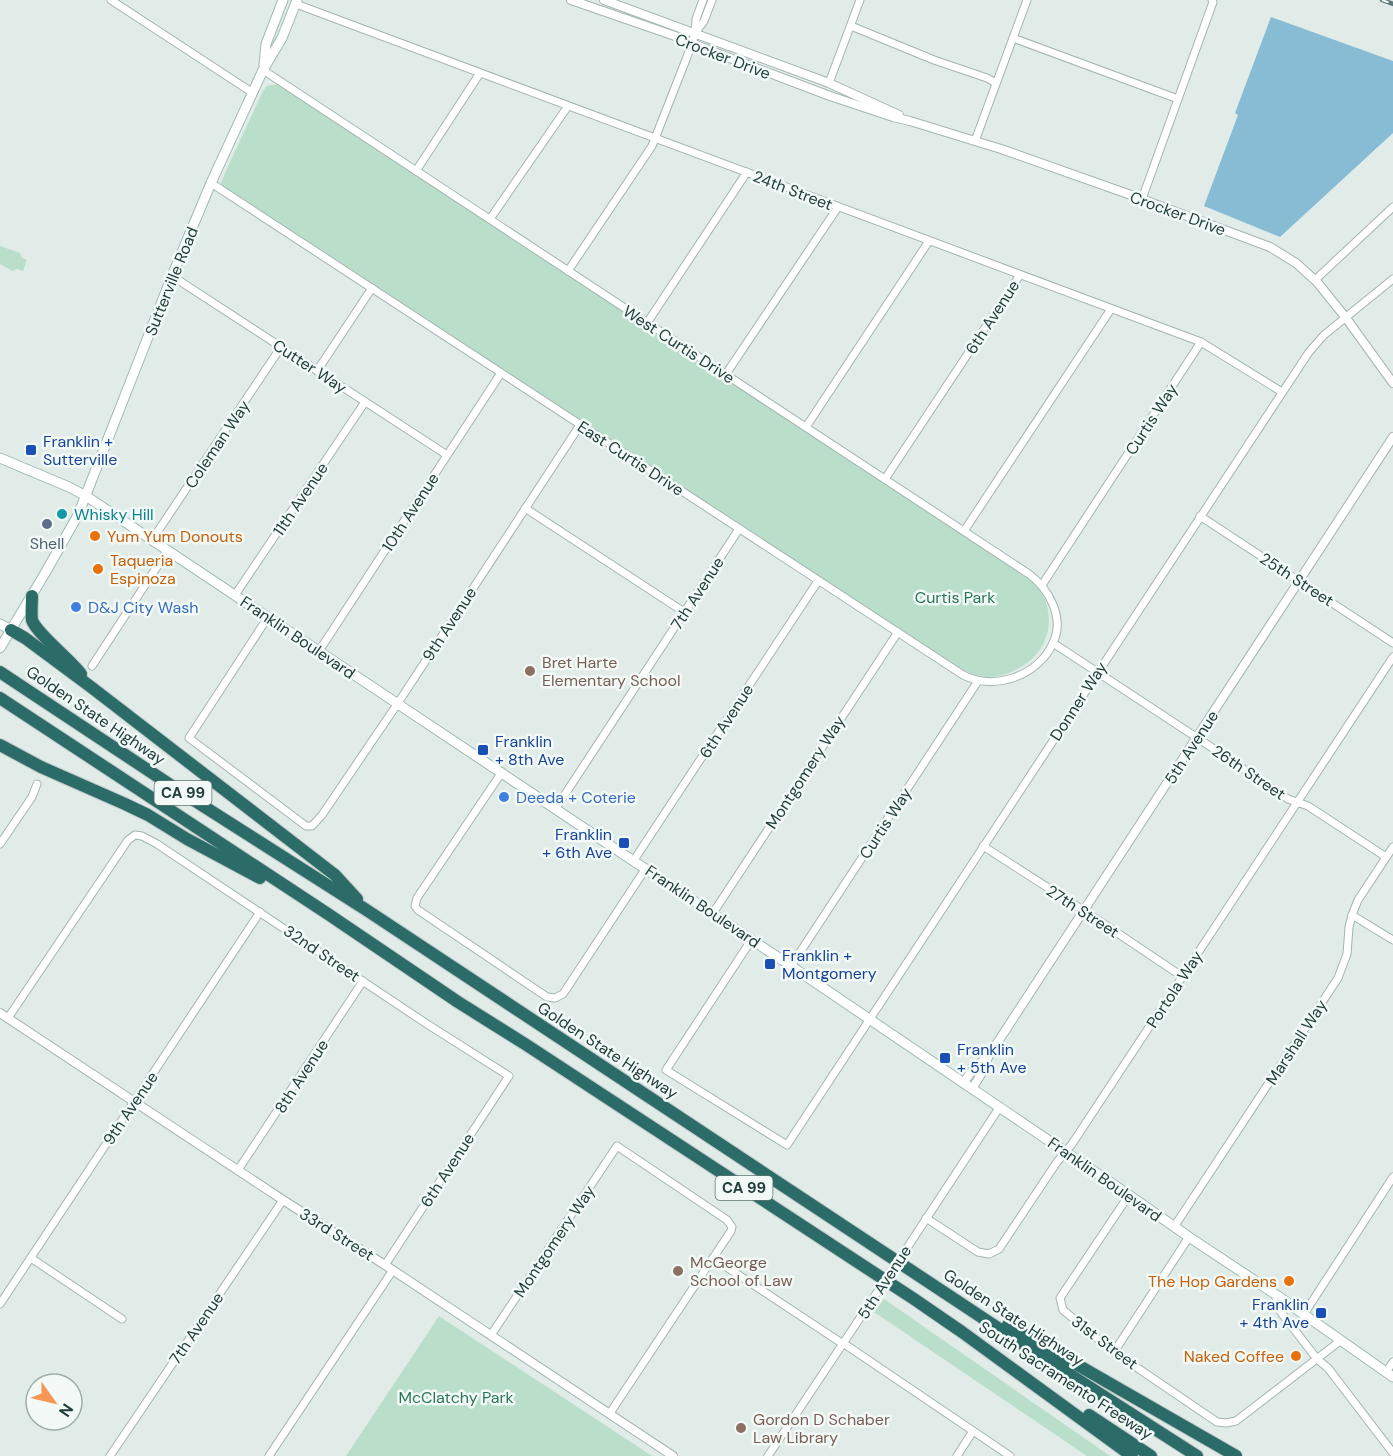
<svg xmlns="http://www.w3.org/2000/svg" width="1393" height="1456" viewBox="0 0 1393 1456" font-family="'DM Sans',sans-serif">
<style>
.green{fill:#b9dec9}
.water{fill:#87bcd4}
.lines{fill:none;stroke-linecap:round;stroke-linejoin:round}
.minor-casing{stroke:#a4b4b1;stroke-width:9}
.tertiary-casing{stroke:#a4b4b1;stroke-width:10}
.secondary-casing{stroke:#9fb9b4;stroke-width:11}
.motorway-casing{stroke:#c1c9c8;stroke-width:14}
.minor{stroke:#fff;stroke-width:7}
.tertiary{stroke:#fff;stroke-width:8}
.secondary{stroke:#fff;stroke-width:9}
.motorway{stroke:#2b6b68;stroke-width:12}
.rail-casing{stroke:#5b7a76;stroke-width:4.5}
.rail{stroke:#f2f9f6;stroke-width:2;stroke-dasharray:7;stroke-linecap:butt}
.minor-bridge-casing{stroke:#a4b4b1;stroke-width:9;stroke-linecap:butt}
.minor-bridge{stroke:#fff;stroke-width:7}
.transit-dot{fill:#1a4fb4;stroke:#f2f9f6;stroke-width:2}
.culture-dot{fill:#0f9aa8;stroke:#f2f9f6;stroke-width:2}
.service-dot{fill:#5c6f8a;stroke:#f2f9f6;stroke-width:2}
.food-dot{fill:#e8710a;stroke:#f2f9f6;stroke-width:2}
.shop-dot{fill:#3f7fe0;stroke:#f2f9f6;stroke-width:2}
.education-dot{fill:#8d6e63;stroke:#f2f9f6;stroke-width:2}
.labels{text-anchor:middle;stroke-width:5;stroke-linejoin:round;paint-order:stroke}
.shield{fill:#f2f9f6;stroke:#607673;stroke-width:1.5}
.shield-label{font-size:15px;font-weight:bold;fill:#213e3b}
.street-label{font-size:16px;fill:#213e3b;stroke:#f2f9f6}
.transit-label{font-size:16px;fill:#164399;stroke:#f2f9f6;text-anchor:start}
.culture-label{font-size:16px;fill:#0d838f;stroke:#f2f9f6;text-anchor:start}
.food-label{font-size:16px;fill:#c56008;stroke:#f2f9f6;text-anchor:start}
.service-label{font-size:16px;fill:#4e5e75;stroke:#f2f9f6}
.park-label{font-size:16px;fill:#297654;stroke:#f2f9f6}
.shop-label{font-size:16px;fill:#366cbe;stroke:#f2f9f6;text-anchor:start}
.education-label{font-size:16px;fill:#785e54;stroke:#f2f9f6;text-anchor:start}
</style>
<rect width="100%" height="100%" fill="#e1ece9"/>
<g class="green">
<path d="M278,84L1027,575C1030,578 1035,581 1037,585C1042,591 1045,599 1047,606C1054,633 1041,657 1017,669C1006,675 993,679 981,676C975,676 968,672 963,670L242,198L225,188L221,183L225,173L263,91L267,86Z"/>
<polygon points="0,246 20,253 22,258 27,260 23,271 17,269 12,271 0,264"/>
<polygon points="884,1299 1110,1456 1087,1456 874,1312"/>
<polygon points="439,1316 652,1456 346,1456"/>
</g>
<polygon class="water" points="1271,17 1393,61 1393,133 1280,237 1204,206 1238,115 1235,113"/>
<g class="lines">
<defs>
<g id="minor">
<polyline points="111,0 253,93"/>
<polyline points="296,4 1201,342 1282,392"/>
<polyline points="851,26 934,60 987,78 996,83"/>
<polyline points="696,32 704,21 712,0"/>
<polyline points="1013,38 1178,99"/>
<polyline points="829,83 860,0"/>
<polyline points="975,141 1027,0"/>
<polyline points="416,171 480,73"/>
<path d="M211,183L963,675C995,691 1038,676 1053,643C1065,618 1049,589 1029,574L263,70"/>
<polyline points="1142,199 1213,2 1212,0"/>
<polyline points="490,219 568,106"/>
<polyline points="568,271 652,146 687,57 695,34 696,19 703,0"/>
<polyline points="172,276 447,455"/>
<polyline points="1315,280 1393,207"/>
<polyline points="647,323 747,172"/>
<polyline points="317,371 372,288"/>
<polyline points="726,374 838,207"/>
<polyline points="806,427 929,241"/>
<polyline points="885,479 1020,275"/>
<polyline points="525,508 684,612"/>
<polyline points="1200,516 1393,643"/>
<polyline points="964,531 1111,309"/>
<polyline points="152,540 281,347"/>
<polyline points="1042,585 1201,342"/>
<polyline points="235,595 365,402"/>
<polyline points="268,617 189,738 306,826 312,826 322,815 398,703 580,425"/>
<polyline points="1053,643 1208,745 1288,799 1308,806 1386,857"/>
<polyline points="319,651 501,373"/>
<polyline points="92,666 168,550"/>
<polyline points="502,772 417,898 415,906 418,910 547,997 555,998 563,994 646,868"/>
<polyline points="556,808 739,529"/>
<polyline points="0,844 32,797 37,784"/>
<polyline points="983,846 1095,918 1183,977"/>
<polyline points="634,860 818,581"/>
<polyline points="713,913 898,632"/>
<polyline points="1352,915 1393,940"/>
<polyline points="752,939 666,1070 787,1145 1309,352 1324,335 1393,279"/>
<polyline points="791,966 978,681"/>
<polyline points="8,1018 128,840 135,835 142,836 157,844 427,1024 509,1076 385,1265"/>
<polyline points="238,1170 363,981"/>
<polyline points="1129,1195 1060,1298 1063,1310 1114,1352 1217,1422 1226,1423 1236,1421 1340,1341"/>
<polyline points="926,1218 978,1252 989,1254 999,1249 1057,1162 1072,1144 1393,657"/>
<polyline points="1174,1227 1338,978 1347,954 1349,927 1352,915 1358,900 1393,847"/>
<polyline points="905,1251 999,1108"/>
<polyline points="31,1258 122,1319"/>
<polyline points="713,1258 843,1344"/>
<polyline points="1275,1294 1280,1311 1317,1359 1328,1368 1393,1453"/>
<polyline points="0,1304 260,912"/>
<polyline points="1304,1314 1393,1177"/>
<polyline points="491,1335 617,1146 727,1220 732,1227 731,1231 610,1413"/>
<polyline points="843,1343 1010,1456"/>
<polyline points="1114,1352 1189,1237"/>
<polyline points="1386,1372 1393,1362"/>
<polyline points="110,1456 283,1200"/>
<polyline points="269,1456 393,1270"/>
<polyline points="768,1456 876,1294"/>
<polyline points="957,1456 973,1431"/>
</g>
<g id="tertiary">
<polyline points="571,0 675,36 706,49 830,96 893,117 910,121 1001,149 1128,194 1270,247 1296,263 1317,282 1346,318 1393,383"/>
<polyline points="604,0 829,83 899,115"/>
<polyline points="0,1013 283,1200 385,1265 673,1456"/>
<polyline points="963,1083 975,1067 988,1057"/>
<polyline points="972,1089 983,1071 988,1057 1393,437"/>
</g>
<g id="secondary">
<polyline points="264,65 266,44 283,0"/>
<polyline points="0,458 69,487 86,496 791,966 1129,1195 1189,1237 1275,1294 1393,1377"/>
<polyline points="0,624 11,630"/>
<polyline points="0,648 44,575 78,515 172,276 211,183 263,70 282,38 297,0"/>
</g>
<g id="motorway">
<path d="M32,596C32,604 31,613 32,620C36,633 71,660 81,674"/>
<polyline points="11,630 25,638 91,687 335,875 357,899"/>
<polyline points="0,672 178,790 368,911 1013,1338 1197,1456"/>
<polyline points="0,698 328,914 458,1002 525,1044 914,1299 962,1332 1132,1456"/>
<polyline points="0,745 41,767 125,804 148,815 187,839 260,878"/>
<polyline points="1008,1325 1236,1456"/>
<polyline points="1089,1415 1151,1456"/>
</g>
</defs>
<use href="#minor" class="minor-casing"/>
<use href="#tertiary" class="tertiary-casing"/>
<use href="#secondary" class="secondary-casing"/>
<use href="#motorway" class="motorway-casing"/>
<use href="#minor" class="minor"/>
<use href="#tertiary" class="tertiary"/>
<use href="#secondary" class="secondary"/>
<use href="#motorway" class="motorway"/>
<defs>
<polyline id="rail" points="1382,0 1393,4"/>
</defs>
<use href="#rail" class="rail-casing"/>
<use href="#rail" class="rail"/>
<defs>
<polyline id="minor-bridge" points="876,1294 905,1251"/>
</defs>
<use href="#minor-bridge" class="minor-bridge-casing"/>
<use href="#minor-bridge" class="minor-bridge"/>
</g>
<g class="transit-dot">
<rect x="25" y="444" width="12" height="12" rx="3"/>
<rect x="477" y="744" width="12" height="12" rx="3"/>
<rect x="618" y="837" width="12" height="12" rx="3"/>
<rect x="764" y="958" width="12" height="12" rx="3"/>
<rect x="939" y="1052" width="12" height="12" rx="3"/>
<rect x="1315" y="1307" width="12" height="12" rx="3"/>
</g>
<circle class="culture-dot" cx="62" cy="514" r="6"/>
<circle class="service-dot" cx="47" cy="524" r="6"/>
<g class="food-dot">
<circle cx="95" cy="536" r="6"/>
<circle cx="98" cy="569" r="6"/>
<circle cx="1289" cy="1281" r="6"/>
<circle cx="1296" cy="1356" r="6"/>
</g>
<g class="shop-dot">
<circle cx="76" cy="607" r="6"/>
<circle cx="504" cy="797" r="6"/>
</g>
<g class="education-dot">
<circle cx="530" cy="671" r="6"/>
<circle cx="678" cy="1271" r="6"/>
<circle cx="741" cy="1428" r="6"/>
</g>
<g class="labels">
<g class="shield">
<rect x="154.5" y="781" width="57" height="24" rx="4.5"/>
<rect x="715.5" y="1176" width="57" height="24" rx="4.5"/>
</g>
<g class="shield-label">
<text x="183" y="798">CA 99</text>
<text x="744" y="1193">CA 99</text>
</g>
<g class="street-label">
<text transform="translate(723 56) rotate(21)" y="6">Crocker Drive</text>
<text transform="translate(793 190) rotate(21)" y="6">24th Street</text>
<text transform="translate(1178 213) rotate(20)" y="6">Crocker Drive</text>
<text transform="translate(171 281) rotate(-68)" y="6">Sutterville Road</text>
<text transform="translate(992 317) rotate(-57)" y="6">6th Avenue</text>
<text transform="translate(679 344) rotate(33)" y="6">West Curtis Drive</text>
<text transform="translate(310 366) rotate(33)" y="6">Cutter Way</text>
<text transform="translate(1151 419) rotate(-57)" y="6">Curtis Way</text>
<text transform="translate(217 444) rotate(-56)" y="6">Coleman Way</text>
<text transform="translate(631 458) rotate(33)" y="6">East Curtis Drive</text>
<text transform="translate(300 499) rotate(-56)" y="6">11th Avenue</text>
<text transform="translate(410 512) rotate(-57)" y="6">10th Avenue</text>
<text transform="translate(1297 579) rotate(33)" y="6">25th Street</text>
<text transform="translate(697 593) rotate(-57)" y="6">7th Avenue</text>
<text transform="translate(449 624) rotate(-57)" y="6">9th Avenue</text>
<text transform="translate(298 637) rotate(34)" y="6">Franklin Boulevard</text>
<text transform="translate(1078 701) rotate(-57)" y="6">Donner Way</text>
<text transform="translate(96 715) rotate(34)" y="6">Golden State Highway</text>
<text transform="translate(726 721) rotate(-57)" y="6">6th Avenue</text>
<text transform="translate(1191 747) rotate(-57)" y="6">5th Avenue</text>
<text transform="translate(805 772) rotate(-57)" y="6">Montgomery Way</text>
<text transform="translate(1249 772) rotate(34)" y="6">26th Street</text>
<text transform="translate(885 823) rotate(-57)" y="6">Curtis Way</text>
<text transform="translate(703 906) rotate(34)" y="6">Franklin Boulevard</text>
<text transform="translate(1083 911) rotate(33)" y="6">27th Street</text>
<text transform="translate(322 953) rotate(34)" y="6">32nd Street</text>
<text transform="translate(1174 989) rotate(-57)" y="6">Portola Way</text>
<text transform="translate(1296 1042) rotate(-57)" y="6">Marshall Way</text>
<text transform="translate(608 1050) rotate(33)" y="6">Golden State Highway</text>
<text transform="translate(301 1076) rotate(-57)" y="6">8th Avenue</text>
<text transform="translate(130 1108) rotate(-56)" y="6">9th Avenue</text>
<text transform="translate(447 1170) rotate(-57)" y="6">6th Avenue</text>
<text transform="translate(1105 1179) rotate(35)" y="6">Franklin Boulevard</text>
<text transform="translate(337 1234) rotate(32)" y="6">33rd Street</text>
<text transform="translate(554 1241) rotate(-56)" y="6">Montgomery Way</text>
<text transform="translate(884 1282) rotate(-57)" y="6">5th Avenue</text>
<text transform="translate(1014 1317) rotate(33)" y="6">Golden State Highway</text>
<text transform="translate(196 1328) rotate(-56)" y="6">7th Avenue</text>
<text transform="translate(1105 1342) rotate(37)" y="6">31st Street</text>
<text transform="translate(1066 1380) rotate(33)" y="6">South Sacramento Freeway</text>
</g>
<g class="transit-label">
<text x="43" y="447">Franklin +<tspan x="43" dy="18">Sutterville</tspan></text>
<text x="495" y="747">Franklin<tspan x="495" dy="18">+ 8th Ave</tspan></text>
<text x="612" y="840" text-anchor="end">Franklin<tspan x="612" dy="18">+ 6th Ave</tspan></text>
<text x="782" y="961">Franklin +<tspan x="782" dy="18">Montgomery</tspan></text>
<text x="957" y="1055">Franklin<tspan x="957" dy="18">+ 5th Ave</tspan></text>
<text x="1309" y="1310" text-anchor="end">Franklin<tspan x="1309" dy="18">+ 4th Ave</tspan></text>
</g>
<g class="culture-label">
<text x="74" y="520">Whisky Hill</text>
</g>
<g class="food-label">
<text x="107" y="542">Yum Yum Donouts</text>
<text x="110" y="566">Taqueria<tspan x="110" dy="18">Espinoza</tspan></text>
<text x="1277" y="1287" text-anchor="end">The Hop Gardens</text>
<text x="1284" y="1362" text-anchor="end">Naked Coffee</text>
</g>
<g class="service-label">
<text x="47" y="549">Shell</text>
</g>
<g class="park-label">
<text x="955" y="603">Curtis Park</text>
<text x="456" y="1403">McClatchy Park</text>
</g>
<g class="shop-label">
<text x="88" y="613">D&amp;J City Wash</text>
<text x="516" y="803">Deeda + Coterie</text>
</g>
<g class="education-label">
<text x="542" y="668">Bret Harte<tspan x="542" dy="18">Elementary School</tspan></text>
<text x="690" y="1268">McGeorge<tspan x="690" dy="18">School of Law</tspan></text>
<text x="753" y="1425">Gordon D Schaber<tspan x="753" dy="18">Law Library</tspan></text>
</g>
</g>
<g transform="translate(54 1402) rotate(124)"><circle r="28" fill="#f2f9f6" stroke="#9eaeab" stroke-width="1.5"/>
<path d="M0-4.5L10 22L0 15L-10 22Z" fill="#f79755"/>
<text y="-9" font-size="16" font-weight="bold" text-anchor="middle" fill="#213e3b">N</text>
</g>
</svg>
